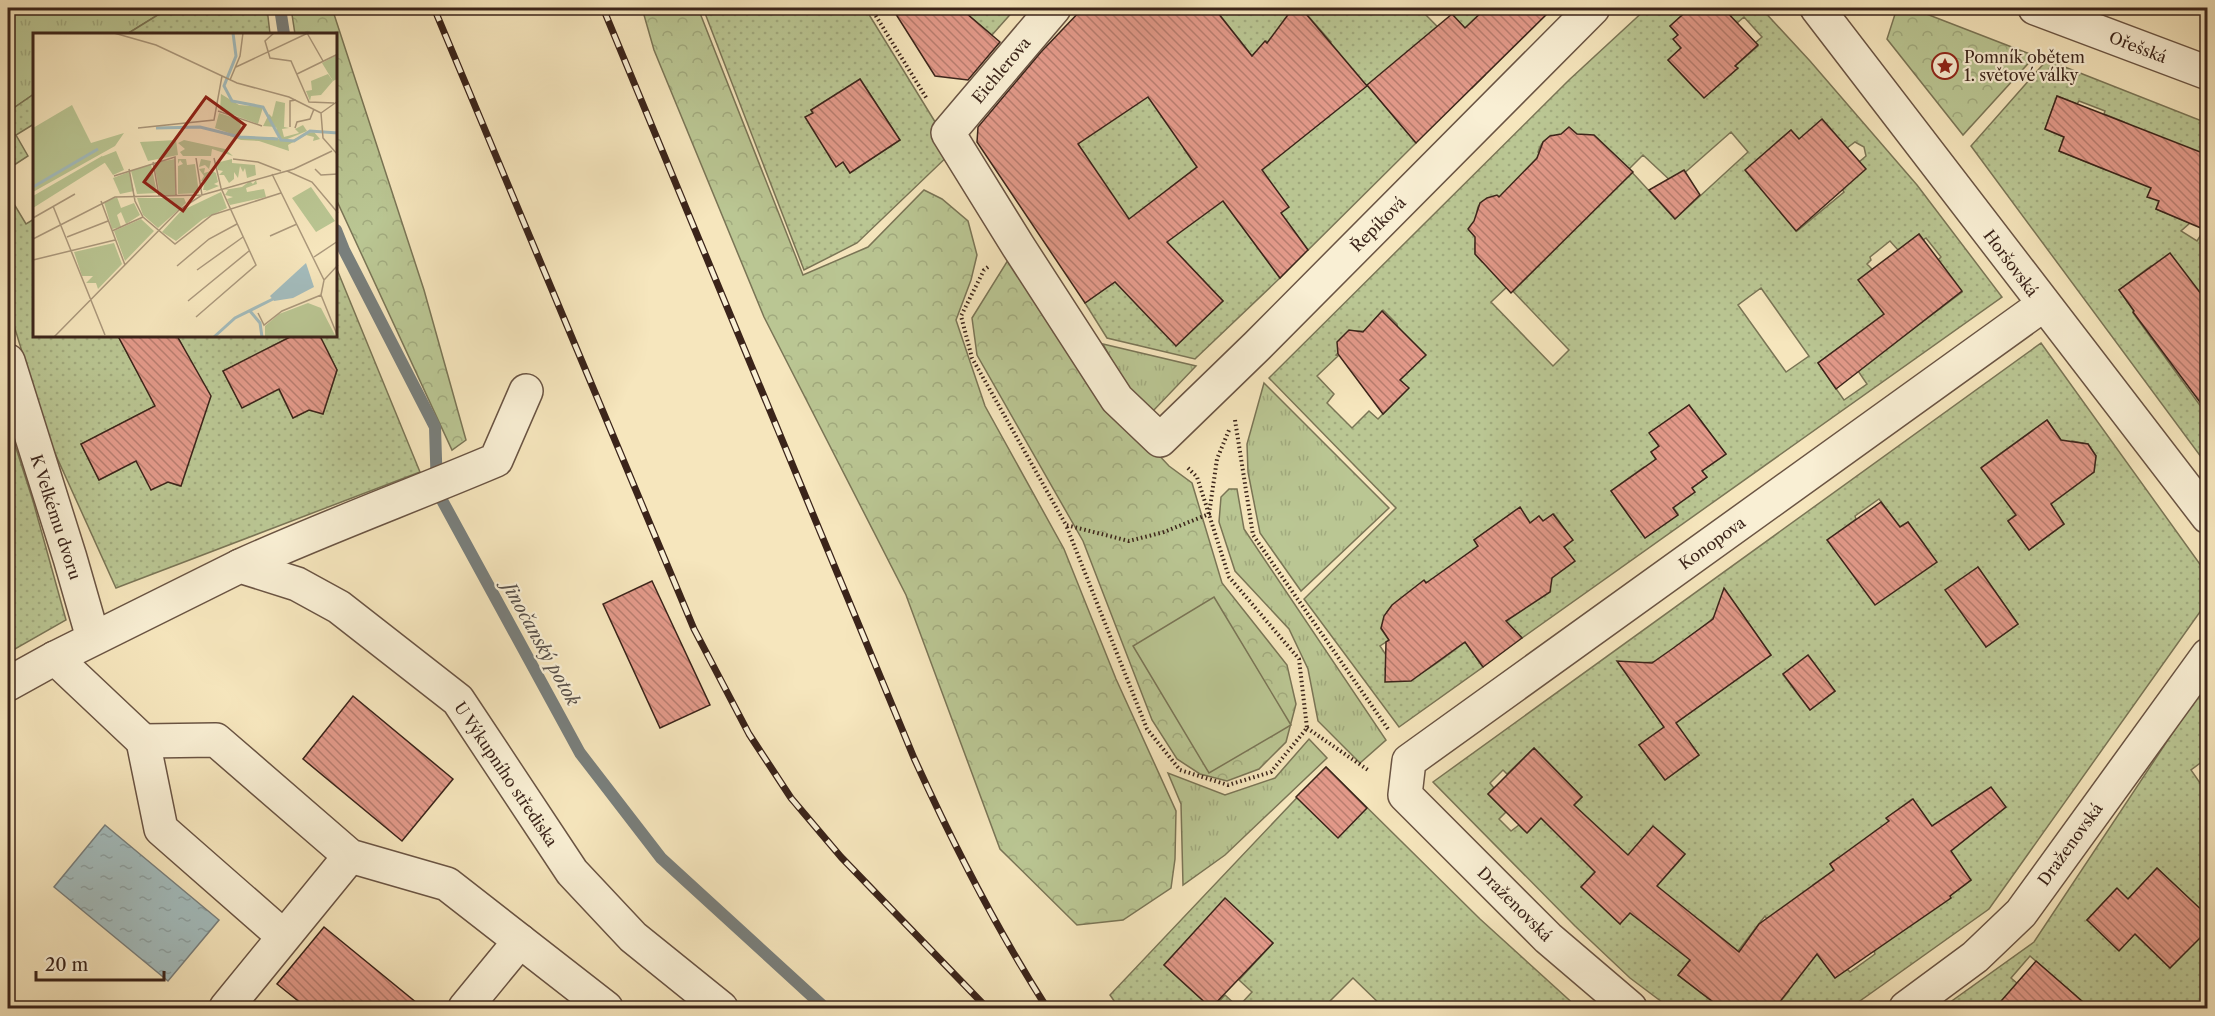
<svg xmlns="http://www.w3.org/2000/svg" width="2215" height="1016" viewBox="0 0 2215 1016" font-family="'Libre Caslon Text',serif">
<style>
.grass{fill:url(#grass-tufts);stroke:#7a7556;stroke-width:1.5}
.forest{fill:url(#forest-crowns);stroke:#7a7556;stroke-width:1.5}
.garden{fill:url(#garden-dots);stroke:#7a7556;stroke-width:1.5;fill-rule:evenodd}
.pitch{fill:#bac693;stroke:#7a7556;stroke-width:1.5}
.water{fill:url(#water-ripples);stroke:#797f7c;stroke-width:1.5}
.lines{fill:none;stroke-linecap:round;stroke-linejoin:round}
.stream{stroke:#797f7c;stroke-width:12}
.building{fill:url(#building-back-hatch);stroke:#3b241a;stroke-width:1.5;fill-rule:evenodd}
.minor-casing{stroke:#6a5443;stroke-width:36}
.path{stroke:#3b241a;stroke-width:4;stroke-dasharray:1.5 3;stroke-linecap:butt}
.minor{stroke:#f9efd4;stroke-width:33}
.rail-casing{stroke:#3b241a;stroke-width:7}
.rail{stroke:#f9efd4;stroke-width:4.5;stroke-dasharray:14;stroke-linecap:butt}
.labels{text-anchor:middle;stroke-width:4.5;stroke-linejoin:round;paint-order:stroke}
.street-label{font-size:16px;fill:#3b241a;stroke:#f9efd4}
.poi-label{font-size:16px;fill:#3b241a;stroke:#f9efd4;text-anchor:start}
.water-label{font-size:18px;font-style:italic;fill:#5a524b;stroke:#f9efd4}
.inset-river{fill:none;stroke:#a3bcbd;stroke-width:3}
.inset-road{fill:none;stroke:#ab987c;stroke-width:1.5}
.view{fill:#8f2418;fill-opacity:0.15;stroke:#8f2418;stroke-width:3}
.inset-edge{fill:none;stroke:#3b241a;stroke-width:3}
</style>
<defs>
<pattern id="grass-tufts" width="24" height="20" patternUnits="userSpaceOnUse" patternTransform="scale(1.5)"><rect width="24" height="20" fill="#bac693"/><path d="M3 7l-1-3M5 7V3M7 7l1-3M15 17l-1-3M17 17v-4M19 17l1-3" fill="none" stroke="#a1aa7e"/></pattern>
<pattern id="forest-crowns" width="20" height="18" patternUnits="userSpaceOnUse" patternTransform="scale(1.5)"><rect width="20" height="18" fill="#bac693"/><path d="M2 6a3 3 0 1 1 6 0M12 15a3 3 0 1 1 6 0" fill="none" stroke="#a1aa7e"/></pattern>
<pattern id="garden-dots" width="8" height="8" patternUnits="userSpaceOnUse" patternTransform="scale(1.5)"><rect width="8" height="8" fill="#bac693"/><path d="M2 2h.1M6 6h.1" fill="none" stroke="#a1aa7e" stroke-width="1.8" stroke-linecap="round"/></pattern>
<pattern id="water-ripples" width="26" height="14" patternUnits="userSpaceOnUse" patternTransform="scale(1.5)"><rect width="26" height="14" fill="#a3bcbd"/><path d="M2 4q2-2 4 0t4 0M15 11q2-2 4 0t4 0" fill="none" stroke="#8da1a2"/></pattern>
<pattern id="building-back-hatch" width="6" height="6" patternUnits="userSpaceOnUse" patternTransform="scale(1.5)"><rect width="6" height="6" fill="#e29989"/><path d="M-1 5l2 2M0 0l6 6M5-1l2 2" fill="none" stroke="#b87d6f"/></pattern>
</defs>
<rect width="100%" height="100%" fill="#f6e6bd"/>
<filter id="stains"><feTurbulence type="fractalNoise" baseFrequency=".00333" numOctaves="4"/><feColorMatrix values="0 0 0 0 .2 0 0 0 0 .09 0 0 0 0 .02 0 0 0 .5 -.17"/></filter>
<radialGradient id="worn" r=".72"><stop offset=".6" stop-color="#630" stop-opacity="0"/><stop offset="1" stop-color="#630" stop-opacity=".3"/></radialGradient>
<g class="grass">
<polygon points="8,8 169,8 127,34 34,34 34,94 8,112"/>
<polygon points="1103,344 1196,366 1153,411 1126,386"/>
<polygon points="1264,383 1389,508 1301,591 1260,533 1248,472 1247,444"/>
<polygon points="1229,489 1237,489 1244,529 1386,740 1360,763 1318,721 1308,669 1289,629 1235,571 1219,522 1221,497"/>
<polygon points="1309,739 1327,758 1225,855 1183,885 1181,804 1168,773 1225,795 1275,778"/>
</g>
<g class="forest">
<polygon points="291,8 332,8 424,290 466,440 452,450 336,199 336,34 295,34"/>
<polygon points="642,8 698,8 803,275 868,247 924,190 942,199 968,221 977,255 971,280 956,320 985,406 1064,549 1116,679 1176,811 1175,859 1171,888 1123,920 1077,925 1000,849 906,595 764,317 654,50"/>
<polygon points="1897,8 1911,8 2035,56 1963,135 1887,39"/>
<polygon points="1008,260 1110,403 1169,466 1192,483 1222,583 1287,665 1296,704 1286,742 1259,769 1227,781 1200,774 1177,759 1152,720 1083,541 977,355 972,318"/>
</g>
<g class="garden">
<polygon points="169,8 267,8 270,34 127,34"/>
<path d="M703,8H865L953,151L857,243L804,270ZM860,79L900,140L850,173L843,162L836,166L806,117L813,113L811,110Z"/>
<polygon points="960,8 1016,8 992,35"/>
<path d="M1158,8H1193L1197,11L1184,149L1197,167L1171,187L1223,201L1280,278L1195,359L1107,338L1085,303L1119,279L1086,156L1078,144L1180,37ZM1179,255L1223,301L1176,346Z"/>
<polygon points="1206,8 1293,8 1283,22 1313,57 1331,42 1301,8 1429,8 1424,13 1485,75 1472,88 1444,61 1367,85 1416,143 1308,250 1253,176 1328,117 1266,41 1252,56 1219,14 1213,17"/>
<polygon points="1445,8 1486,8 1465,28"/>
<path d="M1647,8H1690L1670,26L1678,35L1674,39L1681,48L1668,60L1696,90L1708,79L1735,66L1758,46L1755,43L1762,37L1744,17L1737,23L1723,8H1761L1810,61L1917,185L2002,297L1522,638L1485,600L1424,581L1387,612L1381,629L1389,640L1380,646L1390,661L1385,669C1390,705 1453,651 1465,642L1483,667L1399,727L1304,599L1396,508L1269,378L1569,80ZM1570,128L1579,136L1493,262H1482L1475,254V243L1478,240L1469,230L1477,222C1477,209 1475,204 1490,198L1494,199L1498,196L1501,198L1539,160L1537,158L1540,154L1538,152C1542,139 1549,137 1562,136ZM1791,130L1799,139L1847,148L1855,142L1864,147L1866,156L1859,162L1842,189L1844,192L1797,231L1787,154L1777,142ZM1731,132L1748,152L1675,219L1629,169L1643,155L1673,183ZM1919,234L1923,240L1926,238L1941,257L1938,260L1962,292L1905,335L1876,296L1872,269L1867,264L1871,260L1870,257L1890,241L1898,250ZM1508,286L1569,350L1553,366L1491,302ZM1761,288L1809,356L1786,372L1738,305ZM1383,310L1397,324L1400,380L1408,388L1378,419L1369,411L1352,428L1327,403L1334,394L1317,376L1338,356L1336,355L1339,352L1338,342L1349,331H1364ZM1841,346L1867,384L1844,400L1818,363ZM1689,405L1726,454L1702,471L1707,477L1692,488L1669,479L1651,452L1659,446L1650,433ZM1644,467L1678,514L1645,538L1611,491ZM1520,508L1530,523L1539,516L1543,521L1554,514L1572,540L1564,547L1574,561L1551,576L1552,578L1549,581L1485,557L1474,540Z"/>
<path d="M2047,60L2207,123V155L2156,174L2148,196L2159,201L2156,209L2190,223L2181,231L2197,241L2207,225V303L2151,266L2119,290L2134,311L2133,313L2207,415V465L1971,146ZM2057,96L2077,104L2079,101L2105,111L2104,114L2124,122L2106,170L2059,151L2064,137L2045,129Z"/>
<polygon points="34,94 34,124 16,135 28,156 8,169 8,112"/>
<path d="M8,194L26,224L34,219V336H118L138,373L183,347L177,336H292L223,371L242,407L261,398L275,382L293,418L309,410L323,413L337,370L323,343L309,336H336V267L420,472L116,588L49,440L8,306ZM163,402L195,442L180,486L168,482L133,454L119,470L99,480L81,444Z"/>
<path d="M2041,343L2207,574V602L1989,909L1850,1008H1775L1789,991L1763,970L1783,943L1765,916L1738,951L1701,921L1690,960L1678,975L1721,1008H1670L1630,978L1575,926L1433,782ZM2047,420L2065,446L2072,441L2088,444L2096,456L2094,472L2049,502L2064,524L2029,550L2008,521L2019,512L2012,509L1982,467ZM1879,499L1900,527L1908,522L1924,544L1910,553L1828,540L1856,519L1855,516ZM1978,568L2018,624L1986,647ZM1735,604L1771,655L1666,730L1630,679L1642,663L1705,657L1690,636C1697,631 1704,626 1710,621C1723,610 1711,606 1735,604ZM1808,656L1835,691L1810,710L1783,675ZM1680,730L1699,755L1665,780L1639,745ZM1534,748L1582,797L1551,828L1541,818L1527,833L1519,825L1511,831L1499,819L1506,812L1488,794L1494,788L1490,783L1503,770L1507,774ZM1912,799L1971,880L1950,896L1951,898L1911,851L1887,818ZM1653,827L1685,854L1673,868L1641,840ZM1619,847L1620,924L1581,887ZM1838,858L1875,954L1850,972L1847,969L1835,978L1812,946L1813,885L1834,870L1830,864Z"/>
<polygon points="8,423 33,501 66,620 8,653"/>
<polygon points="2207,681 2207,758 2191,770 2207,793 2207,916 2157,868 2128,899 2116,889 2087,920 2135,934 2170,968 2207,930 2207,1008 2065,1008 2076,996 2030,956 2011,978 2031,995 2022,1006 2022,1008 1999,1008 1997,1006 1995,1008 1942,1008 2034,942"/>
<polygon points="1326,767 1480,919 1578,1008 1384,1008 1353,978 1323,1008 1213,1008 1225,995 1238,1007 1252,992 1239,980 1273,943 1225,899 1164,965 1211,1008 1119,1008 1110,995"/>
</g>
<polygon class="pitch" points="1214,597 1291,725 1209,773 1133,646"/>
<polygon class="water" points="105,825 219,920 168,981 54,887"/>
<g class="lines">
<g class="stream">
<polyline points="280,8 284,34"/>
<polyline points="336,230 344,250 435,427 437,491 580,753 661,858 825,1008"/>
</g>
</g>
<g class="building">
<polygon points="892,8 960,8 1000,42 968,80 935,76"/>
<path d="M1083,8H1214L1252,56L1265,41L1267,43L1293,8H1301L1367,86L1262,170L1289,207L1281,213L1308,250L1280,278L1223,201L1167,242L1223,301L1176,346L1115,282L1085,303L977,142L978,127L1041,52ZM1148,97L1197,167L1129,219L1078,144Z"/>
<polygon points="1486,8 1553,8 1416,143 1367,85 1452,14 1465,28"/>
<polygon points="1690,8 1723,8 1758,45 1735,66 1738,68 1704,98 1668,60 1681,48 1673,39 1678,35 1670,26"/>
<polygon points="860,79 900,140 850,173 843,162 836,167 805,117 813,113 811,110"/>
<polygon points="2057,96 2208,155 2208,231 2156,209 2159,201 2147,197 2151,188 2059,151 2064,137 2045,129"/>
<polygon points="1822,119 1866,169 1796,231 1745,170 1791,130 1799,139"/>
<polygon points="1569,127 1577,134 1594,135 1633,172 1511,293 1475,254 1475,237 1468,229 1474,221 1480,203 1487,198 1497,195 1499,197 1537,158 1543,142 1550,136 1561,134"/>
<polygon points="1684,170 1700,195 1675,219 1649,190"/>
<polygon points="1919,234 1962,291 1836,389 1818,363 1884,314 1858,280"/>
<polygon points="2170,253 2208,303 2208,413 2133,312 2134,311 2119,290"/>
<polygon points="1382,311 1426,355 1400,380 1409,388 1383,414 1338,354 1337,342 1349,330 1363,332"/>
<polygon points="118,336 177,336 211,396 181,486 168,482 151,490 136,461 99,480 81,444 155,406"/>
<polygon points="292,336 320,336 337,370 323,414 309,410 293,418 279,389 242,408 223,371"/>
<polygon points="1689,405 1726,454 1702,471 1707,477 1692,488 1695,492 1673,508 1678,515 1645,538 1611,491 1656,459 1651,452 1659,446 1649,433"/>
<polygon points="2047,420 2061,440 2088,444 2096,456 2094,472 2051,504 2064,524 2029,550 2008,521 2016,515 1981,468"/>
<polygon points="1881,502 1900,527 1908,522 1937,562 1875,605 1827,540"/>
<polygon points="1520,507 1530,523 1539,516 1543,521 1553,514 1573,540 1564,547 1575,561 1552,578 1550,592 1506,621 1522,638 1483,667 1465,642 1411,681 1385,682 1386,642 1389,640 1381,628 1384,616 1392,605 1424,580 1426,583 1478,546 1474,540"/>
<polygon points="1978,567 2018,624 1986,647 1945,590"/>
<polygon points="652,581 710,705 660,728 603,604"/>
<polygon points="1724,588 1771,655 1676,723 1699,755 1665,780 1639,745 1664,727 1617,661 1652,663 1672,649 1713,619"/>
<polygon points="1808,655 1835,691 1810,710 1783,674"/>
<polygon points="353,696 453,779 402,841 303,759"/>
<polygon points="1534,748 1582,797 1574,805 1628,855 1653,826 1685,854 1657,886 1739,952 1759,924 1834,870 1830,864 1889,821 1886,818 1913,799 1932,826 1991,787 2006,807 1951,851 1971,880 1950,896 1951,898 1835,978 1817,954 1775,1008 1721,1008 1678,975 1690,960 1630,913 1620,924 1581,887 1595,872 1541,818 1527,833 1488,794"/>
<polygon points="1326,767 1367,808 1338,838 1296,797"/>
<polygon points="2157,868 2208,916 2208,930 2170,968 2135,934 2119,951 2087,920 2117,888 2128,899"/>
<polygon points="1225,898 1273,943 1211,1008 1164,965"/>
<polygon points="324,927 423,1008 307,1008 277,984"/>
<polygon points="2036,961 2090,1008 1995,1008"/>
</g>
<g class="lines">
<defs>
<g id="minor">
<polyline points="1054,8 948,133 1018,246 1117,399 1160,440 1257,346 1593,8"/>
<polyline points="1817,8 2208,517"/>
<polyline points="2035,8 2208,73"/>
<polyline points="8,361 70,558 93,638"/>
<path d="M240,566C324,528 411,496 496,460L526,391"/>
<polyline points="55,658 143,741 216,740 350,856 447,884 606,1008"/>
<polyline points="8,684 55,658 240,566 297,584 339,607 458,700 572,872 633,937 721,1008"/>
<polyline points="143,741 161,829 283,936"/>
<polyline points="226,1008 350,856"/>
<polyline points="465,1008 520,941"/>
<polyline points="1630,1008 1548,938 1405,795 1409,761 2043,305"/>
<polyline points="1906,1008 1975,957 2021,913 2208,655"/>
</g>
</defs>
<use href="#minor" class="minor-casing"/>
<g class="path">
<polyline points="871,8 927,99"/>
<polyline points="988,267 984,270 961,316 972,358 1066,525"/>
<polyline points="1235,420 1253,535 1388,729"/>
<polyline points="1188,468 1197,477 1229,577 1299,659 1307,728 1271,772 1228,785 1180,770 1147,729 1066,525 1129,541 1164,532 1209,514 1217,459 1229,430"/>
<polyline points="1307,728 1368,770"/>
</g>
<use href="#minor" class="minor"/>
<defs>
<g id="rail">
<polyline points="434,8 694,629 749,734 791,798 841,857 987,1008"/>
<path d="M603,8L914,758C953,844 996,928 1047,1008"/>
</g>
</defs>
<use href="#rail" class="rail-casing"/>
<use href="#rail" class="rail"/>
</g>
<defs>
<symbol id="sight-ring" viewBox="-11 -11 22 22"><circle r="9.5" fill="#f9efd4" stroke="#8f2418" stroke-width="1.5"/><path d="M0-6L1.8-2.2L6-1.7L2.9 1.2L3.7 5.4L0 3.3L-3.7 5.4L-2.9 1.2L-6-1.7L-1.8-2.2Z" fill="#8f2418"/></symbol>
</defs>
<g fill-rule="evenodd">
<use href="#sight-ring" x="1930" y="51" width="30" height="30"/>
</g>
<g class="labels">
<g class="street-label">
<text transform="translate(2138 47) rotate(21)" y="6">Ořešská</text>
<text transform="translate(1001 70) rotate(-50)" y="6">Eichlerova</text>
<text transform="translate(1378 224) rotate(-45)" y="6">Řepíková</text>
<text transform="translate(2011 263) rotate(53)" y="6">Horšovská</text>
<text transform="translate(56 517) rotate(72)" y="6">K Velkému dvoru</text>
<text transform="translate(1712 543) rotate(-36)" y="6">Konopova</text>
<text transform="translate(506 774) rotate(56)" y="6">U Výkupního střediska</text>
<text transform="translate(2070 844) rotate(-54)" y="6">Draženovská</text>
<text transform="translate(1515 904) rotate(45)" y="6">Draženovská</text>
</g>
<g class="poi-label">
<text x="1964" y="63">Pomník obětem<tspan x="1964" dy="18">1. světové války</tspan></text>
</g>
<g class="water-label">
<text transform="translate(541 644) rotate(61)" y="6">Jinočanský potok</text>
</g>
</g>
<g transform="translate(33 33)">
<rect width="304" height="304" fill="#f6e6bd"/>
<path d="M39,72L58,110L91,100L82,113L0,159V95ZM69,123L73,129L0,175V163Z" fill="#bac693"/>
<path d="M295,41L300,48L288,62L278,63L277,68L273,58L279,57L278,48ZM182,98L207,105L240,104L256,109L273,100L281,99L287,106L280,108L281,104L273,102L255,112L256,118L226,108L208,107ZM151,107L192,116L200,123L179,116L178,123H150L147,119L152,116L145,110Z" fill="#bac693"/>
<path d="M188,61L206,72L230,74L225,91L187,77ZM243,68L252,70L251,94L256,95L249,96L251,104L266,100L262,96L270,92L274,98L252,107L246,105L243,94L230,93L236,81L239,84ZM186,80L208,87L207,104L182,95ZM143,107L145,122L115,128L107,109ZM83,118L91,137L80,142L68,124ZM142,126V162H127L121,130ZM145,126H153L154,132L162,131L166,160L145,161V133L150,131L147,127L145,131ZM168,126L178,128L176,136L183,140L185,149L181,151L186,153L171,159L174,157H170L172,148H168L171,143L166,136L172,135L171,140L178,138L172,132L166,134ZM199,126V130L222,132L223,142L214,145L212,135L210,139L207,133L205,145L201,139V146L196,150L191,142H186L190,138L185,137L183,130ZM118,131L124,160L104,161L98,138ZM96,139L101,158L87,161L80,145ZM223,147L224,151L213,155L214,159L231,156L233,164L197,172L194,166L200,164L192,162L195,157H191L209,154L217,148L220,151ZM188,159L194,175L170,186L143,208L129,199L148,178ZM84,164L88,175L101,170L107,182L93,191L88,179L84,182L88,194L79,196L71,169ZM104,165H151L153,170L125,195L110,182ZM108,186L121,198L92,228L81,198ZM81,210L89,231L65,256L63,250H53L60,243H49L41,219ZM275,270L288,275L303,304H232V293L246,281Z" fill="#bac693"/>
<path d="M304,22V46L300,48L289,30ZM278,154L302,188L283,199L259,165Z" fill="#bac693"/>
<path d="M273,230L281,254L260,265L241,268L237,263Z" fill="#a3bcbd"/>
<path class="inset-river" d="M200,0L203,23L191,53L199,68L230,74L248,107L261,108L277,98L305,100M123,95L167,94L207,104L245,106M0,154L65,116M217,278L227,290L229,304M181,304L202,285L240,266"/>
<path class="inset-road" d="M81,0L123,12L204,50L256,64L288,80M241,0L232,8L237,25L258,28L276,69L301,70M274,0L290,28M203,34L275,0M264,41L305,21M197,47L207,23L210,0M185,78L229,93M288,80L290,105L305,122M288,80L305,68M257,94V68L263,67M105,95L181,87L189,43M262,95L264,89L277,86L281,76M200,126L225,129L248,138M120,129L126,163M96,136L102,168L110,184L142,211L179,182L248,160M282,136L288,142L305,141M254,138L279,149L305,180M239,141L291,247M81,143L142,124L143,163M68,168L92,232M20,173L72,302M0,185L42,161M79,198L110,184M237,203L264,191M34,204L75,188M0,206L82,164L169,162L163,125M281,224L305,208M0,227L82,207M305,232L291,247L288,262L305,304M144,233L176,206L204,191M164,237L210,204M155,268L216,218M225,280L231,292L249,278L288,262M163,284L223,232L188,155L181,125M21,304L146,177L169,162L261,136L299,118"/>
<path class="view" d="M173,64L212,92L150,178L111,149Z"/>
<rect width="304" height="304" class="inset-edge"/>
</g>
<rect width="2215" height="1016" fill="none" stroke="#f6e6bd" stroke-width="30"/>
<rect x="9" y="9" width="2197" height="998" fill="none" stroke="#3b241a" stroke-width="3"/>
<rect x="15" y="15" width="2185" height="986" fill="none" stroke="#3b241a" stroke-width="1.5"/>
<path d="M36 971v9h128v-9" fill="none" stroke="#3b241a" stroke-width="3"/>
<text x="45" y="971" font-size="18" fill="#3b241a" stroke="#f9efd4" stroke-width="4.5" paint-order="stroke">20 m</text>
<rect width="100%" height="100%" filter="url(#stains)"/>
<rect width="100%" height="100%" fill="url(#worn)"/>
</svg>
